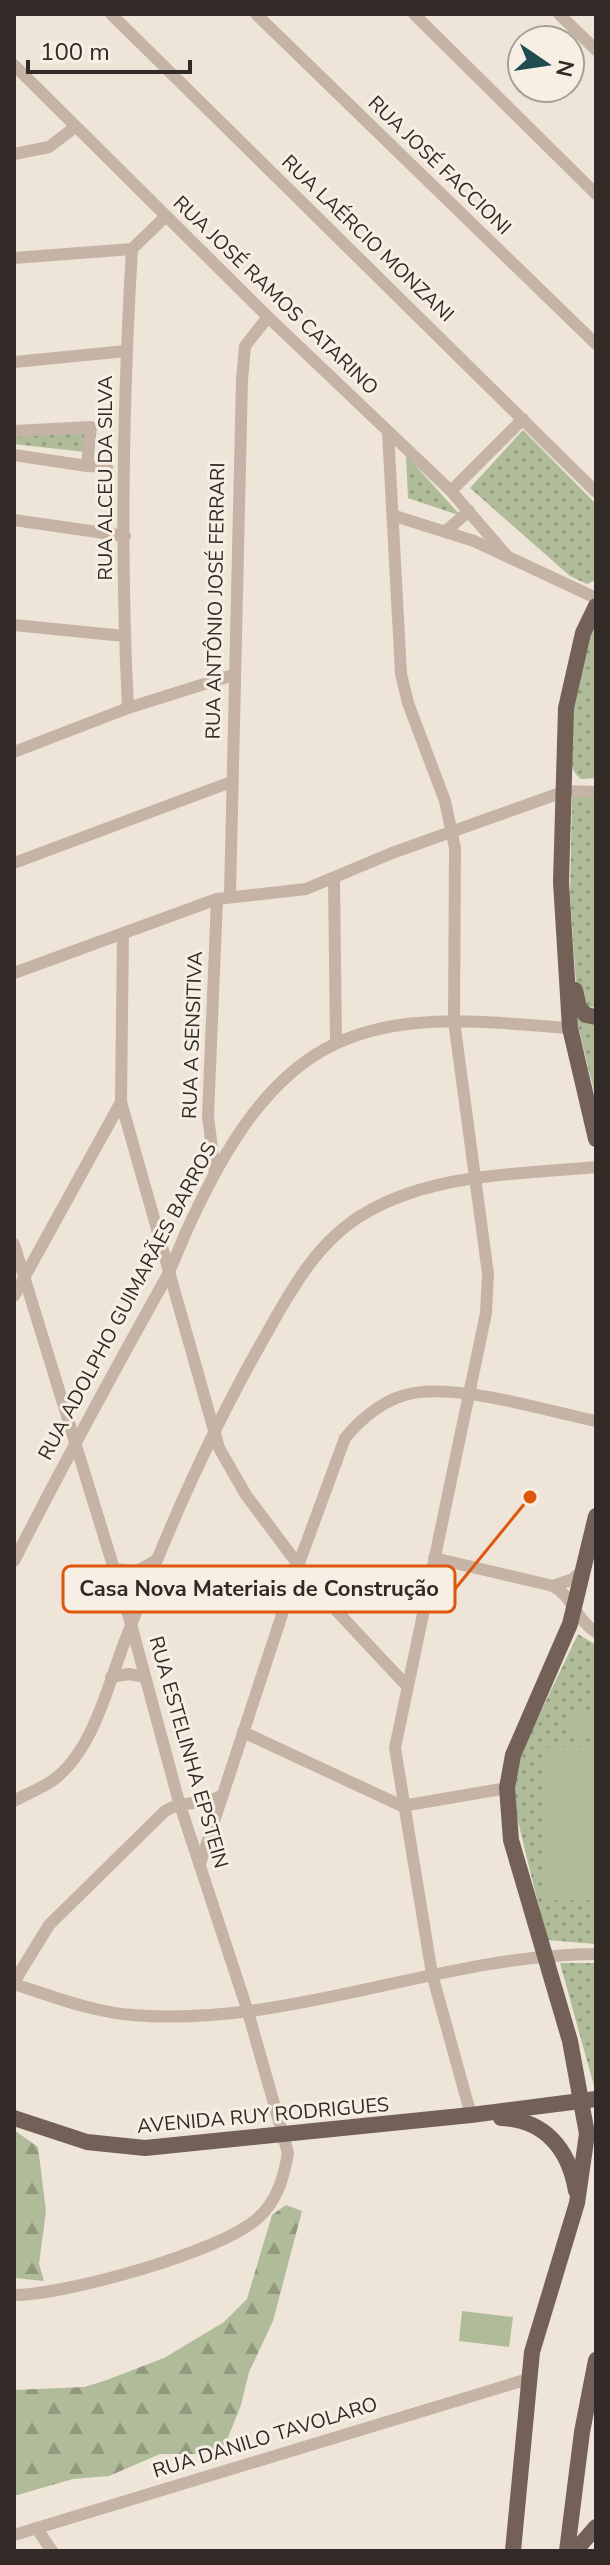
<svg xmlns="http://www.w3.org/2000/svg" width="610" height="2565" viewBox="0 0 610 2565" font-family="'Nunito Sans',sans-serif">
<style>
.grass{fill:url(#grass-dots)}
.forest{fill:url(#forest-firs)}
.garden{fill:#b0bc99}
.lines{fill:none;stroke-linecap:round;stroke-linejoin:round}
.minor{stroke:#c5b4a5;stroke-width:12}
.major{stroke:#736158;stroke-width:16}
.labels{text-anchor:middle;stroke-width:6;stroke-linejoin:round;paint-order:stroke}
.street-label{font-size:20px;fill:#322a26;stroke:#f7eee4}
.leader{fill:none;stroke:#df570d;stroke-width:3}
.callout-dot{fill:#df570d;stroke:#f7eee4;stroke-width:3}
.callout{fill:#f7eee4;stroke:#df570d;stroke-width:3}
.callout-label{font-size:22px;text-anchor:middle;font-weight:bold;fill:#322a26}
</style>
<defs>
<pattern id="grass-dots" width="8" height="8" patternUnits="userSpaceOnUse" patternTransform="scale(2)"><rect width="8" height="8" fill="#b0bc99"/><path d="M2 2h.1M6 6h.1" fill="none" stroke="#90997d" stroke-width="1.8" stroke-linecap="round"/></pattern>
<pattern id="forest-firs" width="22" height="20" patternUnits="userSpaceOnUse" patternTransform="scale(2)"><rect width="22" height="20" fill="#b0bc99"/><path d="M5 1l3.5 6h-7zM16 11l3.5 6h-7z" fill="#90997d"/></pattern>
</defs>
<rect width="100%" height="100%" fill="#efe4d8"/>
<g class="grass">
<polygon points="88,426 85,452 14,444 14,437"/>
<polygon points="523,430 596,504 596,580 587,584 570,576 470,488"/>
<polygon points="406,455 461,516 408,498"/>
<path d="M596,614V778L581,779C549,756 587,648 596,614Z"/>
<polygon points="578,794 596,794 596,1007 588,1008 577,999 570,895 572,798"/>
<polygon points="576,1018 596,1023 596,1099"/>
<polygon points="578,1634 596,1645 596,1944 547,1940 514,1805 515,1781 521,1753"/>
<polygon points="560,1963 596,1963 596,2086 594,2086"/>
</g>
<g class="forest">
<polygon points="14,2130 38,2147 46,2211 39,2264 44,2281 14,2278"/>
<polygon points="286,2205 302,2211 273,2321 249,2372 241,2405 223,2450 198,2454 160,2454 109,2476 73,2479 14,2496 14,2390 84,2387 104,2381 164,2358 224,2322 247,2299 272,2215"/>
</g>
<g class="garden">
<polygon points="569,1711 596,1712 596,1739 568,1737"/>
<polygon points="547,1747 596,1747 596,1900 545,1900"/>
<polygon points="462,2311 513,2317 509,2347 459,2341"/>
</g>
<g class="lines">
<g class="minor">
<polyline points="111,14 596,492"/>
<polyline points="256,14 596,344"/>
<polyline points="414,14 596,194"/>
<polyline points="559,14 596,50"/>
<polyline points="14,65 268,317 451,491 507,556"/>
<polyline points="14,154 49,147 75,127"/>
<polyline points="14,258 132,249 166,216"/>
<polyline points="14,362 126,351"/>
<polyline points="14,431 91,427 87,466 14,455"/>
<polyline points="388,432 401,674 408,703 445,801 455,848 454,1021 488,1274 486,1313 395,1748 432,1974 471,2115"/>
<polyline points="87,466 107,467"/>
<polyline points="451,491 523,419"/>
<polyline points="395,516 474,541 596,598"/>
<polyline points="14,520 125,536"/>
<polyline points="447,530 469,511"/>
<polyline points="14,625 124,636"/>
<path d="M128,708C120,555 123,402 132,249"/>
<polyline points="14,752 128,708 233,675"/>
<polyline points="14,863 231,782"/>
<polyline points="334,878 336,1043"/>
<polyline points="230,895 242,380 245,346 268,317"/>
<polyline points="123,934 121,1102 219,1448 246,1495 317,1590 406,1685"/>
<polyline points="14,973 217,899 306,889 392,853 566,791 596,792"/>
<polyline points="215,1173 208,1116 217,899"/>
<path d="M14,1244L131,1624L179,1802L248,2012L288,2153C284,2177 277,2201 258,2218C221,2252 65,2295 14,2295"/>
<polyline points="14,1296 121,1102"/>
<path d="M434,1558L553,1586C573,1597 576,1620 596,1632"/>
<path d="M14,1561C63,1465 114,1371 166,1278C176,1258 183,1237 193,1217C224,1151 267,1075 337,1043C408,1010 495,1023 570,1028"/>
<polyline points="113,1569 137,1571 155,1561"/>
<polyline points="553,1586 573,1579 584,1569"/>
<polyline points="111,1677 129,1674 145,1677"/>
<polyline points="243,1732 402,1806 507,1788"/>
<path d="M14,1801C26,1794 40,1789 52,1781C94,1751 108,1684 126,1638C164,1538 206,1441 259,1347C288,1296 314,1242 367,1212C435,1173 520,1174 596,1167"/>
<path d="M200,1864L299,1563L345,1438C361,1419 380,1402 405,1395C453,1381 546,1411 596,1421"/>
<path d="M14,1982L49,1925L165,1811C184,1799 202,1807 221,1796"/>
<path d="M14,1984C52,1996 92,2012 132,2015C289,2028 439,1955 596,1954"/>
<polyline points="37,2529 52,2551"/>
<polyline points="14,2535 528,2379"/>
</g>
<g class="major">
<polyline points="596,606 583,633 566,708 561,882 570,1028 596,1139"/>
<polyline points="575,990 579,1008 586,1015 596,1017"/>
<polyline points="14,2118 87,2142 145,2148 471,2115 596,2099"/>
<path d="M501,2118C545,2120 569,2149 576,2191"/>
<polyline points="513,2551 532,2352 577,2203 587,2134 570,2041 511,1840 507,1788 513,1755 570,1624 596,1516"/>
<polyline points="567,2551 582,2432 596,2360"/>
<polyline points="575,2551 596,2527"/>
</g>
</g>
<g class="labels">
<g class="street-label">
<text transform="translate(440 165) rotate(44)" y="7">RUA JOSÉ FACCIONI</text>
<text transform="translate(368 238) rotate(44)" y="7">RUA LAÉRCIO MONZANI</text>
<text transform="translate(276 295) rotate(44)" y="7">RUA JOSÉ RAMOS CATARINO</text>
<text transform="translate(105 478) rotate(-90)" y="7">RUA ALCEU DA SILVA</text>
<text transform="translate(215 601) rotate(-89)" y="7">RUA ANTÔNIO JOSÉ FERRARI</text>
<text transform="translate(192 1035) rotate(-88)" y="7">RUA A SENSITIVA</text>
<text transform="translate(127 1301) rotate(-62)" y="7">RUA ADOLPHO GUIMARÃES BARROS</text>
<text transform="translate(189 1752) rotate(74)" y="7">RUA ESTELINHA EPSTEIN</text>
<text transform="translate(263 2115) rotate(-5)" y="7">AVENIDA RUY RODRIGUES</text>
<text transform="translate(265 2437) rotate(-17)" y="7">RUA DANILO TAVOLARO</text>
</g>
</g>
<path class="leader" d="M530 1497L455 1589"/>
<circle class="callout-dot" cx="530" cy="1497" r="8"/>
<rect class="callout" x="63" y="1566" width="392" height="46" rx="8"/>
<g class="callout-label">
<text x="259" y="1596">Casa Nova Materiais de Construção</text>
</g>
<rect width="610" height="2565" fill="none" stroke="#322a26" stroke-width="32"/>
<g transform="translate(546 64) rotate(103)"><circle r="38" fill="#f7eee4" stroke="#a8a098" stroke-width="2"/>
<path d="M0-6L14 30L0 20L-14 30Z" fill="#1f4c50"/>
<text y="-12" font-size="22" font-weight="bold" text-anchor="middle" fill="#322a26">N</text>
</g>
<path d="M28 60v12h162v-12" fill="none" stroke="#322a26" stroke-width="4"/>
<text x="40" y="60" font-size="24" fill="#322a26" stroke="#f7eee4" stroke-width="6" paint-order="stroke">100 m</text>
</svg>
